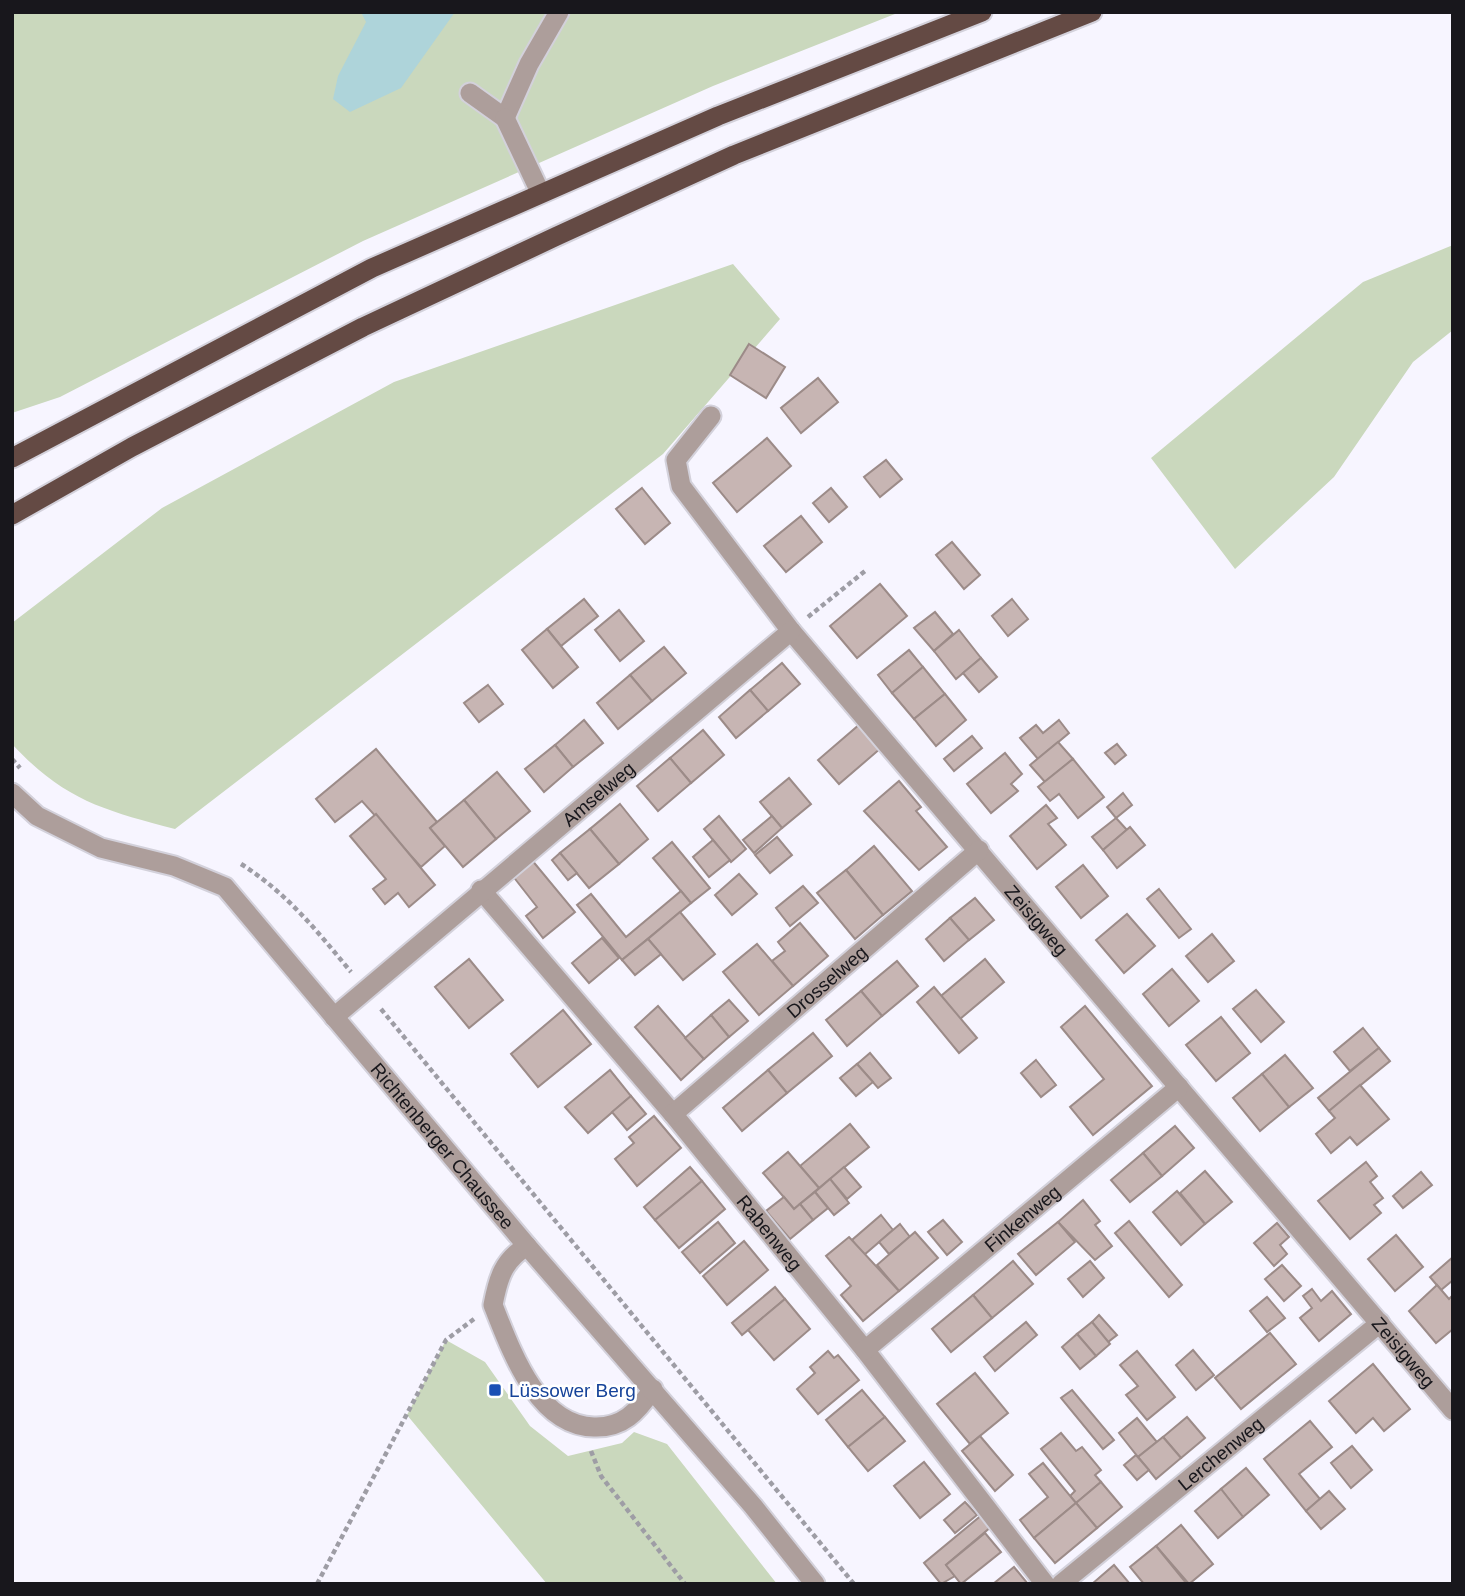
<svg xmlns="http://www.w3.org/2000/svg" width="1465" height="1596" viewBox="0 0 1465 1596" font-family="Arial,sans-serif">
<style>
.green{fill:#cad8bd}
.water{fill:#aed4da}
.building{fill:#c7b5b3;stroke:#9c8b88;stroke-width:2}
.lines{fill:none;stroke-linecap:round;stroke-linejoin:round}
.service-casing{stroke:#d3d1db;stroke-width:23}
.minor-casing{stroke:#d3d1db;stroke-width:23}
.tertiary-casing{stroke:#d3d1db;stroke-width:23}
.trunk-casing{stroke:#d3d1db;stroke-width:23}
.path{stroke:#9e9da5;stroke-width:4.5;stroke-dasharray:5 3.5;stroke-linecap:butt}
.service{stroke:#ad9e9b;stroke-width:19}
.minor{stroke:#ad9e9b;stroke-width:19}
.tertiary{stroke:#ad9e9b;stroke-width:19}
.trunk{stroke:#644a44;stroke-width:19}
.transit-dot{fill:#1a4fb4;stroke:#fff;stroke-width:2.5}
.labels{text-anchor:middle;stroke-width:5;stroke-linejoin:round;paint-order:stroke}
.street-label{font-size:19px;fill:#18171c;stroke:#fff}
.transit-label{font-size:19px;fill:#164399;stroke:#fff;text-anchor:start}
</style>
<rect width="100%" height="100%" fill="#f7f5ff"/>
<g class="green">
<polygon points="12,12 900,12 713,86 363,241 60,397 12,413"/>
<polygon points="1453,245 1453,330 1413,362 1334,477 1235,569 1151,458 1363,282"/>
<path d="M733,264L780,319L663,454L175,829C103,810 64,800 12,744V623L162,508L394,382Z"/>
<polygon points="446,1340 485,1362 530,1426 568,1456 622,1443 634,1432 667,1444 777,1584 547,1584 407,1415"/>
</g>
<polygon class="water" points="361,12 455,12 401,88 350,112 333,99 338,76 366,22"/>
<g class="building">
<polygon points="749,344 785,367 766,398 730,375"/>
<polygon points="818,378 838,402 801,433 781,408"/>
<polygon points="767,438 791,466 737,512 713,483"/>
<polygon points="886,460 902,479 880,497 864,477"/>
<polygon points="642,488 670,523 645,544 616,509"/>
<polygon points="831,488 847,507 829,522 813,503"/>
<polygon points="801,516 822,542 786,572 764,546"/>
<polygon points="952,542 980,575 964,589 936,555"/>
<polygon points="880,584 907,616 857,658 830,626"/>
<polygon points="584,599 598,616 561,646 547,629"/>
<polygon points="1012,599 1028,619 1008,636 992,616"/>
<polygon points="619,610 644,641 620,661 595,630"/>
<polygon points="935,612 953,634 934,651 914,628"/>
<polygon points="547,629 578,667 553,688 522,650"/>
<polygon points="959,630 981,658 956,679 934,651"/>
<polygon points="664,647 686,673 652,701 630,675"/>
<polygon points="909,650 923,667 892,693 878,675"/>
<polygon points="981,658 997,677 979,692 963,673"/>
<polygon points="782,663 800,684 768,711 750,690"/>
<polygon points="923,667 945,694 914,719 892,693"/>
<polygon points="630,675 652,701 618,729 597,703"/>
<polygon points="488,685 503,704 479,722 464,703"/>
<polygon points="750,690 768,711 736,738 719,717"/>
<polygon points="945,694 966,720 936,746 914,719"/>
<polygon points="584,720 603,743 573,767 555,745"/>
<polygon points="1059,720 1069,733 1038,759 1020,738 1036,725 1043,733"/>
<polygon points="860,724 881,748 839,784 818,760"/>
<polygon points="703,730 724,755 691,783 670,758"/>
<polygon points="972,736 982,748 954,771 944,759"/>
<polygon points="1058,742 1073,759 1045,782 1030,765"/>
<polygon points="1117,744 1126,755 1115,764 1105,753"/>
<polygon points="555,745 573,767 544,792 525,769"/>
<polygon points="376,749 437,822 430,828 445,846 421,867 362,801 335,822 316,799"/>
<polygon points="1005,753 1022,774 1011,784 1018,791 991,813 967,784"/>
<polygon points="670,758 691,783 658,811 637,786"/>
<polygon points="1073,759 1104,797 1078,818 1059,794 1050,801 1038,787"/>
<polygon points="497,772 530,811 496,839 464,800"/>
<polygon points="789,778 811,804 782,828 760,802"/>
<polygon points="899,781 921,807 916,811 947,847 919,870 864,811"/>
<polygon points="1123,793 1132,805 1116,818 1107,807"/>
<polygon points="464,800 496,839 463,867 430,828"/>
<polygon points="620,804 648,839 619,864 590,829"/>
<polygon points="1046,805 1057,818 1048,824 1066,845 1037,869 1010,836"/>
<polygon points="376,814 435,885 409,907 398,893 385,904 373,889 386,879 350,836"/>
<polygon points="719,816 746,849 731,862 704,829"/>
<polygon points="772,816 782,828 754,853 743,840"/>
<polygon points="1116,818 1127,830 1103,850 1092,837"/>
<polygon points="1130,827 1145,845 1117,868 1103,850"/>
<polygon points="590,829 619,864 589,888 560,853"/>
<polygon points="777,837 792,855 770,873 755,855"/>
<polygon points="713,840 730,860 709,877 693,857"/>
<polygon points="672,842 710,888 691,903 653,858"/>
<polygon points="874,846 912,891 883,915 846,870"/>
<polygon points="560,853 577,873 568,880 552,860"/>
<polygon points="531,859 575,912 543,938 526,916 537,907 512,875"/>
<polygon points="1083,865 1108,896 1081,918 1056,887"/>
<polygon points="846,870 883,915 855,939 817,893"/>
<polygon points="739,874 757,894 732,915 715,895"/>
<polygon points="803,886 818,903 790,926 776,908"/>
<polygon points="1159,889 1191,929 1179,938 1147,899"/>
<polygon points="681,891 691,903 622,960 577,905 591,894 626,937"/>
<polygon points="975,898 994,920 969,940 950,918"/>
<polygon points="680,912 715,954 683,980 648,939"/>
<polygon points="1127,914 1155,946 1124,973 1096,940"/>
<polygon points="950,918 969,940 944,961 926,939"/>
<polygon points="800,923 828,956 793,986 772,961 785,951 778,942"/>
<polygon points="1212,934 1234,961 1208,982 1186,956"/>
<polygon points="602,938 619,958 589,983 572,963"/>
<polygon points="648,939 661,954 635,975 622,960"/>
<polygon points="757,944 793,986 759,1015 723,972"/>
<polygon points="469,959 503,1000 469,1028 435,987"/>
<polygon points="985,959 1004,982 960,1019 941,996"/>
<polygon points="897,961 918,986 882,1016 861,991"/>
<polygon points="1172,969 1199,1001 1169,1026 1143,994"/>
<polygon points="934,987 977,1038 959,1053 917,1002"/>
<polygon points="1256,990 1284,1022 1261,1042 1233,1009"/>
<polygon points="861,991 882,1016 847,1046 826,1020"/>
<polygon points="729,1000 748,1021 729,1037 711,1015"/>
<polygon points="658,1006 704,1059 681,1080 635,1027"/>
<polygon points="1085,1006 1152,1086 1093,1135 1070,1107 1104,1079 1061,1027"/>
<polygon points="563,1010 591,1044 538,1087 511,1054"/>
<polygon points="711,1015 729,1037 704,1059 685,1038"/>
<polygon points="1221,1017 1250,1053 1216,1081 1186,1045"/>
<polygon points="1363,1028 1379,1048 1350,1071 1334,1052"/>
<polygon points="813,1033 832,1056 787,1093 768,1070"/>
<polygon points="1379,1048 1390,1061 1329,1111 1318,1098"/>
<polygon points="870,1053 891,1078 878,1088 857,1064"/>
<polygon points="1285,1055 1313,1088 1289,1107 1262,1074"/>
<polygon points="1036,1060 1056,1085 1041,1097 1021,1073"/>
<polygon points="857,1064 873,1082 856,1096 840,1078"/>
<polygon points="610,1070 631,1096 588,1133 565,1107"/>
<polygon points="768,1070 787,1093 742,1131 723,1108"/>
<polygon points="1262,1074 1289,1107 1260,1131 1233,1098"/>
<polygon points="1360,1085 1389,1119 1357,1145 1350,1137 1331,1153 1316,1134 1335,1118 1329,1111"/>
<polygon points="631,1096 646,1114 627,1130 612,1112"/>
<polygon points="654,1116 681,1148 637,1186 615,1159 634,1143 629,1137"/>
<polygon points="850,1124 869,1147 819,1188 800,1166"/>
<polygon points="1175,1126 1194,1148 1162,1176 1143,1153"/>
<polygon points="788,1152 819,1188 794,1209 763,1173"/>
<polygon points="1143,1153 1162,1176 1130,1202 1111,1180"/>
<polygon points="1366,1162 1377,1176 1370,1182 1383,1198 1374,1205 1381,1213 1350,1239 1318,1201"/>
<polygon points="690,1167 702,1181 655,1220 644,1207"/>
<polygon points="844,1167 861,1187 847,1199 830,1179"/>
<polygon points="1205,1171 1232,1202 1205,1224 1180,1193"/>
<polygon points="1421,1172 1432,1185 1403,1208 1393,1196"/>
<polygon points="830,1179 849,1203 834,1215 815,1192"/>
<polygon points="702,1181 725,1209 679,1248 655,1220"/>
<polygon points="1177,1191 1205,1224 1181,1245 1153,1212"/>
<polygon points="815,1192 828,1208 813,1220 800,1204"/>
<polygon points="784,1197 794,1209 800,1204 813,1220 790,1239 766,1211"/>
<polygon points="1083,1200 1100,1221 1095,1225 1112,1246 1095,1260 1058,1222"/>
<polygon points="881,1215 893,1230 864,1255 852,1240"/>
<polygon points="943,1220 962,1242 947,1255 928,1232"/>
<polygon points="1129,1221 1182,1285 1169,1297 1115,1233"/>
<polygon points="718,1222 735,1243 700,1273 682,1252"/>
<polygon points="1058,1222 1075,1242 1036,1275 1018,1254"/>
<polygon points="1277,1223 1289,1237 1280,1245 1287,1254 1274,1266 1254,1243"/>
<polygon points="900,1224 910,1237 889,1254 879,1242"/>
<polygon points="915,1232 938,1258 899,1291 877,1265"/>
<polygon points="1396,1235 1423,1267 1395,1291 1368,1259"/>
<polygon points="849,1237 899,1291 863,1321 841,1295 851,1286 826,1256"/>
<polygon points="744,1241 768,1270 727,1305 703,1276"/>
<polygon points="1453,1257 1453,1280 1441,1290 1430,1277"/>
<polygon points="1013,1261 1033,1284 992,1318 973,1295"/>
<polygon points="1090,1261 1104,1278 1083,1297 1068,1279"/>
<polygon points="1282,1265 1301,1286 1284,1301 1265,1279"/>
<polygon points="1437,1285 1449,1299 1453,1295 1453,1329 1436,1343 1409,1311"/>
<polygon points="775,1287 785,1299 742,1335 732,1323"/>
<polygon points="1312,1289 1321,1301 1332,1291 1351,1314 1319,1341 1300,1318 1312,1308 1303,1296"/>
<polygon points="973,1295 992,1318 951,1352 932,1329"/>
<polygon points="1267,1297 1285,1318 1267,1332 1250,1311"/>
<polygon points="785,1299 810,1329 774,1360 748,1330"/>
<polygon points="1099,1315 1117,1335 1108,1342 1092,1322"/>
<polygon points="1026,1322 1037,1335 995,1371 984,1357"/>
<polygon points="1092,1322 1110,1344 1096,1356 1077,1334"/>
<polygon points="1270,1333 1296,1364 1241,1409 1215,1378"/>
<polygon points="1077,1334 1096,1356 1080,1369 1062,1347"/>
<polygon points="1193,1350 1214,1375 1196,1390 1176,1365"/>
<polygon points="828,1351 834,1358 838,1355 859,1380 818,1414 797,1389 815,1373 810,1367"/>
<polygon points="1137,1351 1175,1397 1147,1420 1126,1395 1138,1386 1120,1365"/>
<polygon points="1373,1364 1410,1409 1384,1431 1373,1418 1356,1433 1329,1401"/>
<polygon points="975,1373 1008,1413 970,1444 937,1404"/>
<polygon points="862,1390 885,1417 848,1447 826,1420"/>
<polygon points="1072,1390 1114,1440 1103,1449 1061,1398"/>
<polygon points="885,1417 905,1441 868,1471 848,1447"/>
<polygon points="1187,1417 1205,1438 1181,1458 1163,1437"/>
<polygon points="1137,1418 1157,1442 1138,1457 1119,1433"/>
<polygon points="1310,1421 1332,1447 1299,1474 1320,1499 1306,1511 1264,1459"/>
<polygon points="1061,1433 1076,1451 1082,1447 1101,1470 1095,1475 1101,1482 1076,1503 1070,1496 1075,1491 1041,1449"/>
<polygon points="980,1436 1013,1475 995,1491 962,1451"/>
<polygon points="1163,1437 1181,1458 1156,1479 1138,1457"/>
<polygon points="1352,1446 1372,1470 1351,1488 1331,1463"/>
<polygon points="1136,1455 1149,1470 1137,1480 1124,1465"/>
<polygon points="924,1462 950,1494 920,1518 894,1486"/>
<polygon points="1043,1463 1076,1503 1034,1538 1020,1520 1048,1497 1029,1474"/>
<polygon points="1246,1468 1269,1495 1243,1517 1221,1489"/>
<polygon points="1101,1482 1122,1507 1097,1528 1076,1503"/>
<polygon points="1221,1489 1243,1517 1218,1538 1195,1511"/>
<polygon points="1329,1491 1345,1509 1321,1529 1306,1511"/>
<polygon points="965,1502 977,1515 955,1533 944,1520"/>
<polygon points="1076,1503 1097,1528 1055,1563 1034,1538"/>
<polygon points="983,1514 992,1526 946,1565 955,1576 941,1584 924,1563"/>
<polygon points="1181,1525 1213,1564 1189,1584 1156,1546"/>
<polygon points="985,1533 1001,1552 961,1584 946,1565"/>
<polygon points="1156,1546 1187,1584 1144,1584 1130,1567"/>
<polygon points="1114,1565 1130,1584 1092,1584"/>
<polygon points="1014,1567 1028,1584 993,1584"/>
</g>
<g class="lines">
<defs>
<g id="service">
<polyline points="470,93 505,118 529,64 559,12"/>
<polyline points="505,118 540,192"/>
<path d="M527,1246C503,1260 498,1279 493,1305C511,1350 537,1426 594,1427C623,1428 637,1412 653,1389"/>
</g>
<g id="minor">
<path id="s1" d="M711,416L676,460L681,486L791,631L1453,1410"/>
<path id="s2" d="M481,890L673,1114L865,1350L1045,1584"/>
<path id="s3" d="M334,1017L791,631"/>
<path id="s4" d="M673,1114L979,850"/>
<path id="s5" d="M865,1350L1179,1087"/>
<path id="s6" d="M1061,1584L1380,1323"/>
</g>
<g id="tertiary">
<path id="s7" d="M12,793L37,816L101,848L174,866L225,887L527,1246L753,1506L815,1584"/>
</g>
<g id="trunk">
<polyline points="12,458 372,268 718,116 982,12"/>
<polyline points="12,515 132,447 363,327 557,236 734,155 1092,12"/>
</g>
</defs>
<use href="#service" class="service-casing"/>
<use href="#minor" class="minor-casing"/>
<use href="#tertiary" class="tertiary-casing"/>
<use href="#trunk" class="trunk-casing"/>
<g class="path">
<polyline points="808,617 865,571"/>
<polyline points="12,759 20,768"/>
<path d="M241,864C287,893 317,931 351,972"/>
<polyline points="381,1009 854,1584"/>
<polyline points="591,1451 601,1476 685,1584"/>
<polyline points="317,1584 446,1340 474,1319"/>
</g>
<use href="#service" class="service"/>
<use href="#minor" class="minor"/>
<use href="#tertiary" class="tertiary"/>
<use href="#trunk" class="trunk"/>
</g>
<rect class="transit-dot" x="488" y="1383" width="14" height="14" rx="3.5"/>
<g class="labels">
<g class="street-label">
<text dy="7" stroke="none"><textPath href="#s3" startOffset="346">Amselweg</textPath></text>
<text dy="7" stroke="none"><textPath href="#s1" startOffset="644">Zeisigweg</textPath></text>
<text dy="7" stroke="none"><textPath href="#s4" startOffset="203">Drosselweg</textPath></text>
<text dy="7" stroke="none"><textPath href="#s7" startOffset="574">Richtenberger Chaussee</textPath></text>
<text dy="7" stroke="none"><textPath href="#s5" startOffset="205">Finkenweg</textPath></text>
<text dy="7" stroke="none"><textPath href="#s2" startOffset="448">Rabenweg</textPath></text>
<text dy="7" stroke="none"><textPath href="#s1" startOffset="1211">Zeisigweg</textPath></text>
<text dy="7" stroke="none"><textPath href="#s6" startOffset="206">Lerchenweg</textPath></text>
</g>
<g class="transit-label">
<text x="509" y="1397">Lüssower Berg</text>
</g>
</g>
<rect width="1465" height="1596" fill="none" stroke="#18171c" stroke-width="28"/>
</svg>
